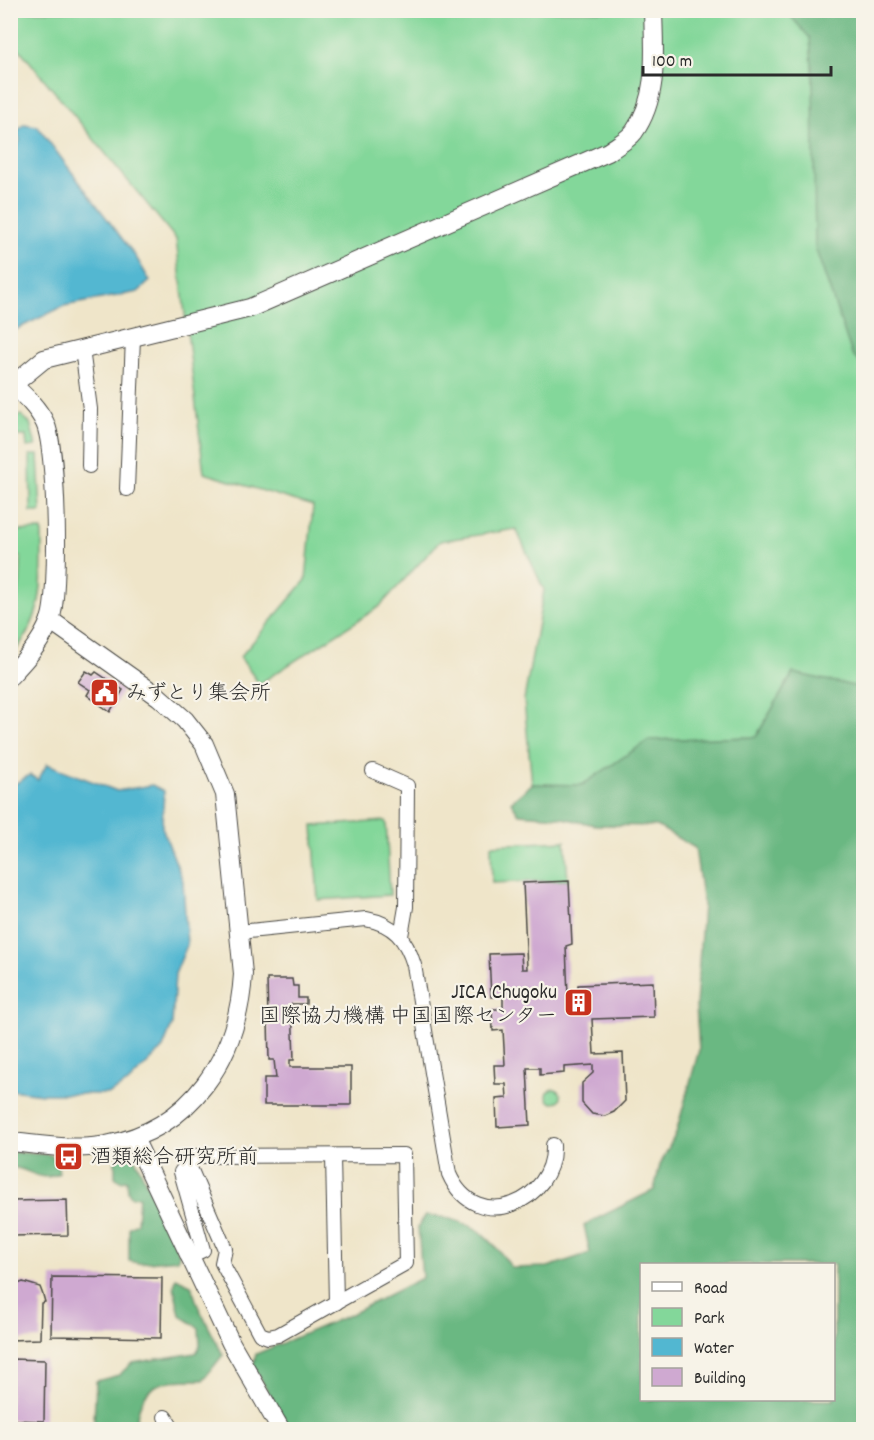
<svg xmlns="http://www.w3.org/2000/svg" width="874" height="1440" viewBox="0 0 874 1440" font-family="Dekko,'Klee One',sans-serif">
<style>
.green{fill:#83d79a;stroke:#578162;stroke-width:1.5}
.forest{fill:#6ab882;stroke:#4a7256;stroke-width:1.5;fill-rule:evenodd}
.water{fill:#52b7d1;stroke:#3e717e;stroke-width:1.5}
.building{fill:#cfa9d1}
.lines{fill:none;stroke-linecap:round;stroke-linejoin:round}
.minor-casing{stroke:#484743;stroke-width:16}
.tertiary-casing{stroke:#484743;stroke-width:20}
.minor{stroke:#fff;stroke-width:14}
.tertiary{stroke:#fff;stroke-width:18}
.labels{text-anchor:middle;stroke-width:4.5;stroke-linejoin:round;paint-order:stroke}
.poi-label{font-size:21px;fill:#2b2b2b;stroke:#f7f3e8;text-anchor:start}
</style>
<rect width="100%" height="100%" fill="#f7f3e8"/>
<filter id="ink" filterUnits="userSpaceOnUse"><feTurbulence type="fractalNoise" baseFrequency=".0167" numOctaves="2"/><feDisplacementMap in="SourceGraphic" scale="12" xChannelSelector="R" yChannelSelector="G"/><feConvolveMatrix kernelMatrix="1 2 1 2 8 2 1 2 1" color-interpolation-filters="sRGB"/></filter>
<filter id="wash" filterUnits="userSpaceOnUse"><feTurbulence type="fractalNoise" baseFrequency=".008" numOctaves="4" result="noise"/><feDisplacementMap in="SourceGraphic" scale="24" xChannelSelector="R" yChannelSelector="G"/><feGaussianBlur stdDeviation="1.35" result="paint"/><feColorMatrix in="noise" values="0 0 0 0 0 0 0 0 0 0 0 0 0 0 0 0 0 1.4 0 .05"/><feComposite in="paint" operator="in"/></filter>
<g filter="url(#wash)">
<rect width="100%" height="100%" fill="#efe5c9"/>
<g class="green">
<polygon points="10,11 863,11 863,688 793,673 756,737 649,740 582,785 532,784 524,700 544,590 516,529 440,541 379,607 259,684 240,657 306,580 313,506 204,473 176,239 11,39"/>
<polygon points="21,415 30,423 36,446 27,447 26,436 11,436 11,418"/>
<polygon points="30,455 38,455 41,512 31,512"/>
<path d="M42,530C41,583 47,614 11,656C10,645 8,629 11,618C19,592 21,585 21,557L11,556V531Z"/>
<polygon points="386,821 390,895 318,900 313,826"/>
<polygon points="565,841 568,880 492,883 491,845"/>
<circle cx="554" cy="1096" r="7"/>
</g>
<g class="forest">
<polygon points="786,11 863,11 863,366 852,354 815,247 813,81 810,38"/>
<path d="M793,673L863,688V1429H290L253,1366L256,1354L347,1316L422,1278L418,1227L426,1215C473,1220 485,1231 512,1268L548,1267L590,1253L584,1225L654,1190L660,1165L676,1133L699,1050L696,1006L703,904L695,848L657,826L595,825L558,817L519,814L511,802L532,784L582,785L649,740L756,737ZM642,1264H834V1400H642Z"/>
<path d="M10,1152L51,1155L57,1162L59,1173C40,1184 29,1168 11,1167Z"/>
<polygon points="132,1152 179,1253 178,1259 138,1263 129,1261 129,1227 137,1223 139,1196 132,1197 128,1192 127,1180 120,1181 115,1177 115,1161 119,1155"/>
<path d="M176,1278L191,1285L198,1306L223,1355L203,1380C160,1379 140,1382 135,1429H87L94,1422L96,1381L119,1375L132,1363L196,1353L200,1346L199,1328L180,1315L174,1287Z"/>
</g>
<g class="water">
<polygon points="24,124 37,126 136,257 150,281 138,292 64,306 11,332 11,159 20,140 17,132"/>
<polygon points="47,764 117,791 152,785 164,791 162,827 183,881 187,945 175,974 172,1025 163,1048 128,1083 109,1094 42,1094 11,1090 11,786 30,775 38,780"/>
</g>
<g id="blocks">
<g class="building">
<polygon points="86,671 93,675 96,672 123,690 110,712 87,695 90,690 78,682"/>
<polygon points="569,881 572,944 566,946 568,996 578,996 578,985 653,982 654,1017 592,1019 594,1054 623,1053 625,1101 614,1112 605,1116 592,1114 582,1103 582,1083 593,1073 593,1065 564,1067 564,1073 540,1075 540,1068 527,1068 530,1125 497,1127 496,1099 507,1098 506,1084 495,1084 494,1065 505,1065 503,1030 493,1031 492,1009 503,1009 503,996 491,997 489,954 521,953 522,969 527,969 523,883"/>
<polygon points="267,979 292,979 293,986 298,986 298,998 306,998 306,1004 292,1004 294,1060 290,1060 290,1067 351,1067 351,1105 264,1105 264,1078 276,1078 274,1060 269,1060"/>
<polygon points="67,1200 68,1235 10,1236 10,1201"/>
<polygon points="52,1277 162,1278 161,1338 51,1336"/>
<polygon points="23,1282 40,1287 43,1295 45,1302 41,1303 40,1339 10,1340 10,1293 15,1285"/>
<polygon points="10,1359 45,1360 44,1421 10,1420"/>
</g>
</g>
</g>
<g filter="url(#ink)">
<use href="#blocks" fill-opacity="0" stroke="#484743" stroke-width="1.5"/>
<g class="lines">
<defs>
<g id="minor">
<polyline points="82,349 90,409 89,466"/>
<polyline points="127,489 133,337"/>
<polyline points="373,771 407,786 406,907 401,936"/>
<path d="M239,932L366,919C394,924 406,939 414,965L449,1174C477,1238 556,1200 553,1145"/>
<polyline points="333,1156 336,1303"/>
<polyline points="187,1161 225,1249 222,1263 260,1334 268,1337 278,1335 406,1263 404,1155 194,1156 181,1172 203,1250 188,1257"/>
<polyline points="165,1417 173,1430"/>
</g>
<g id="tertiary">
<path d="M10,387L44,359L250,308L608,152C616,146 628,140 634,132C659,97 654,52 653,10"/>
<path d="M10,676C26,659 42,642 50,620C60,593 57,449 45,423C38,408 25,396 13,385"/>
<polyline points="134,1138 231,1343 281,1430"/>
<path d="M10,1142C42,1145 75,1151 106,1145C192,1129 238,1057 243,974L225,794L204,744L185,720L159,697L50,620"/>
</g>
</defs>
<use href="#minor" class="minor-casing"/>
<use href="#tertiary" class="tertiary-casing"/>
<use href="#minor" class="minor"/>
<use href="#tertiary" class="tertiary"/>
</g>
</g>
<defs>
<symbol id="civic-square" viewBox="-11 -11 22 22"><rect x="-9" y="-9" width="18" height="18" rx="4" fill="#c8321e" stroke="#f7f3e8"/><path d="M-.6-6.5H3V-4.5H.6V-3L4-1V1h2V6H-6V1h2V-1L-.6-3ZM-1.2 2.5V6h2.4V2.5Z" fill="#fff"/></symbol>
<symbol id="building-square" viewBox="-11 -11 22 22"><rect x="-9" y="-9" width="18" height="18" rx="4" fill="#c8321e" stroke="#f7f3e8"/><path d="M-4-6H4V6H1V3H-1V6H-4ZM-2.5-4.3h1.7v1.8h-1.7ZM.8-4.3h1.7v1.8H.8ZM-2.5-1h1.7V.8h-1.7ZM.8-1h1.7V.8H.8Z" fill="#fff"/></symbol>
<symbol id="bus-square" viewBox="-11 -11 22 22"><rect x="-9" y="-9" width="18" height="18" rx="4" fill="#c8321e" stroke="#f7f3e8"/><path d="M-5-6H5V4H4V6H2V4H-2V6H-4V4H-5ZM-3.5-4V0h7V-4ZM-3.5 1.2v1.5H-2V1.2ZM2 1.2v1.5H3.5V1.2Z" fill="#fff"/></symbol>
</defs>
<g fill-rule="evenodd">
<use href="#civic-square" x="88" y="676" width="33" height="33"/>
<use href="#building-square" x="562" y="986" width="33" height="33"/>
<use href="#bus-square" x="52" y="1140" width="33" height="33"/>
</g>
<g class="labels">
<g class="poi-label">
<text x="126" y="699">みずとり集会所</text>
<text x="557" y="998" text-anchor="end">JICA Chugoku<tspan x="557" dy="24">国際協力機構 中国国際センター</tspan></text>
<text x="90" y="1163">酒類総合研究所前</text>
</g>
</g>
<rect width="874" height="1440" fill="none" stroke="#f7f3e8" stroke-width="36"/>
<rect x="640" y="1263" width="195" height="138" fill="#f7f3e8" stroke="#a5a39c" stroke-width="1.5"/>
<rect x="652" y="1282" width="30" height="9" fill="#ffffff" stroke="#a5a39c" stroke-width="1.5"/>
<text x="694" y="1293" font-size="18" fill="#2b2b2b">Road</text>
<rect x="652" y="1308" width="30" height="18" fill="#83d79a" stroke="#a5a39c" stroke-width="1.5"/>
<text x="694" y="1323" font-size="18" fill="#2b2b2b">Park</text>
<rect x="652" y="1338" width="30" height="18" fill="#52b7d1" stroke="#a5a39c" stroke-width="1.5"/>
<text x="694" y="1353" font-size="18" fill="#2b2b2b">Water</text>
<rect x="652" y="1368" width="30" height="18" fill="#cfa9d1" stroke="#a5a39c" stroke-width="1.5"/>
<text x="694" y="1383" font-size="18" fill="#2b2b2b">Building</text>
<path d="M643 66v9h188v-9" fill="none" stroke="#2b2b2b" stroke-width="3"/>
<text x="652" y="66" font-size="18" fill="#2b2b2b" stroke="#f7f3e8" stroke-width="4.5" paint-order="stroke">100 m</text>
</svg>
